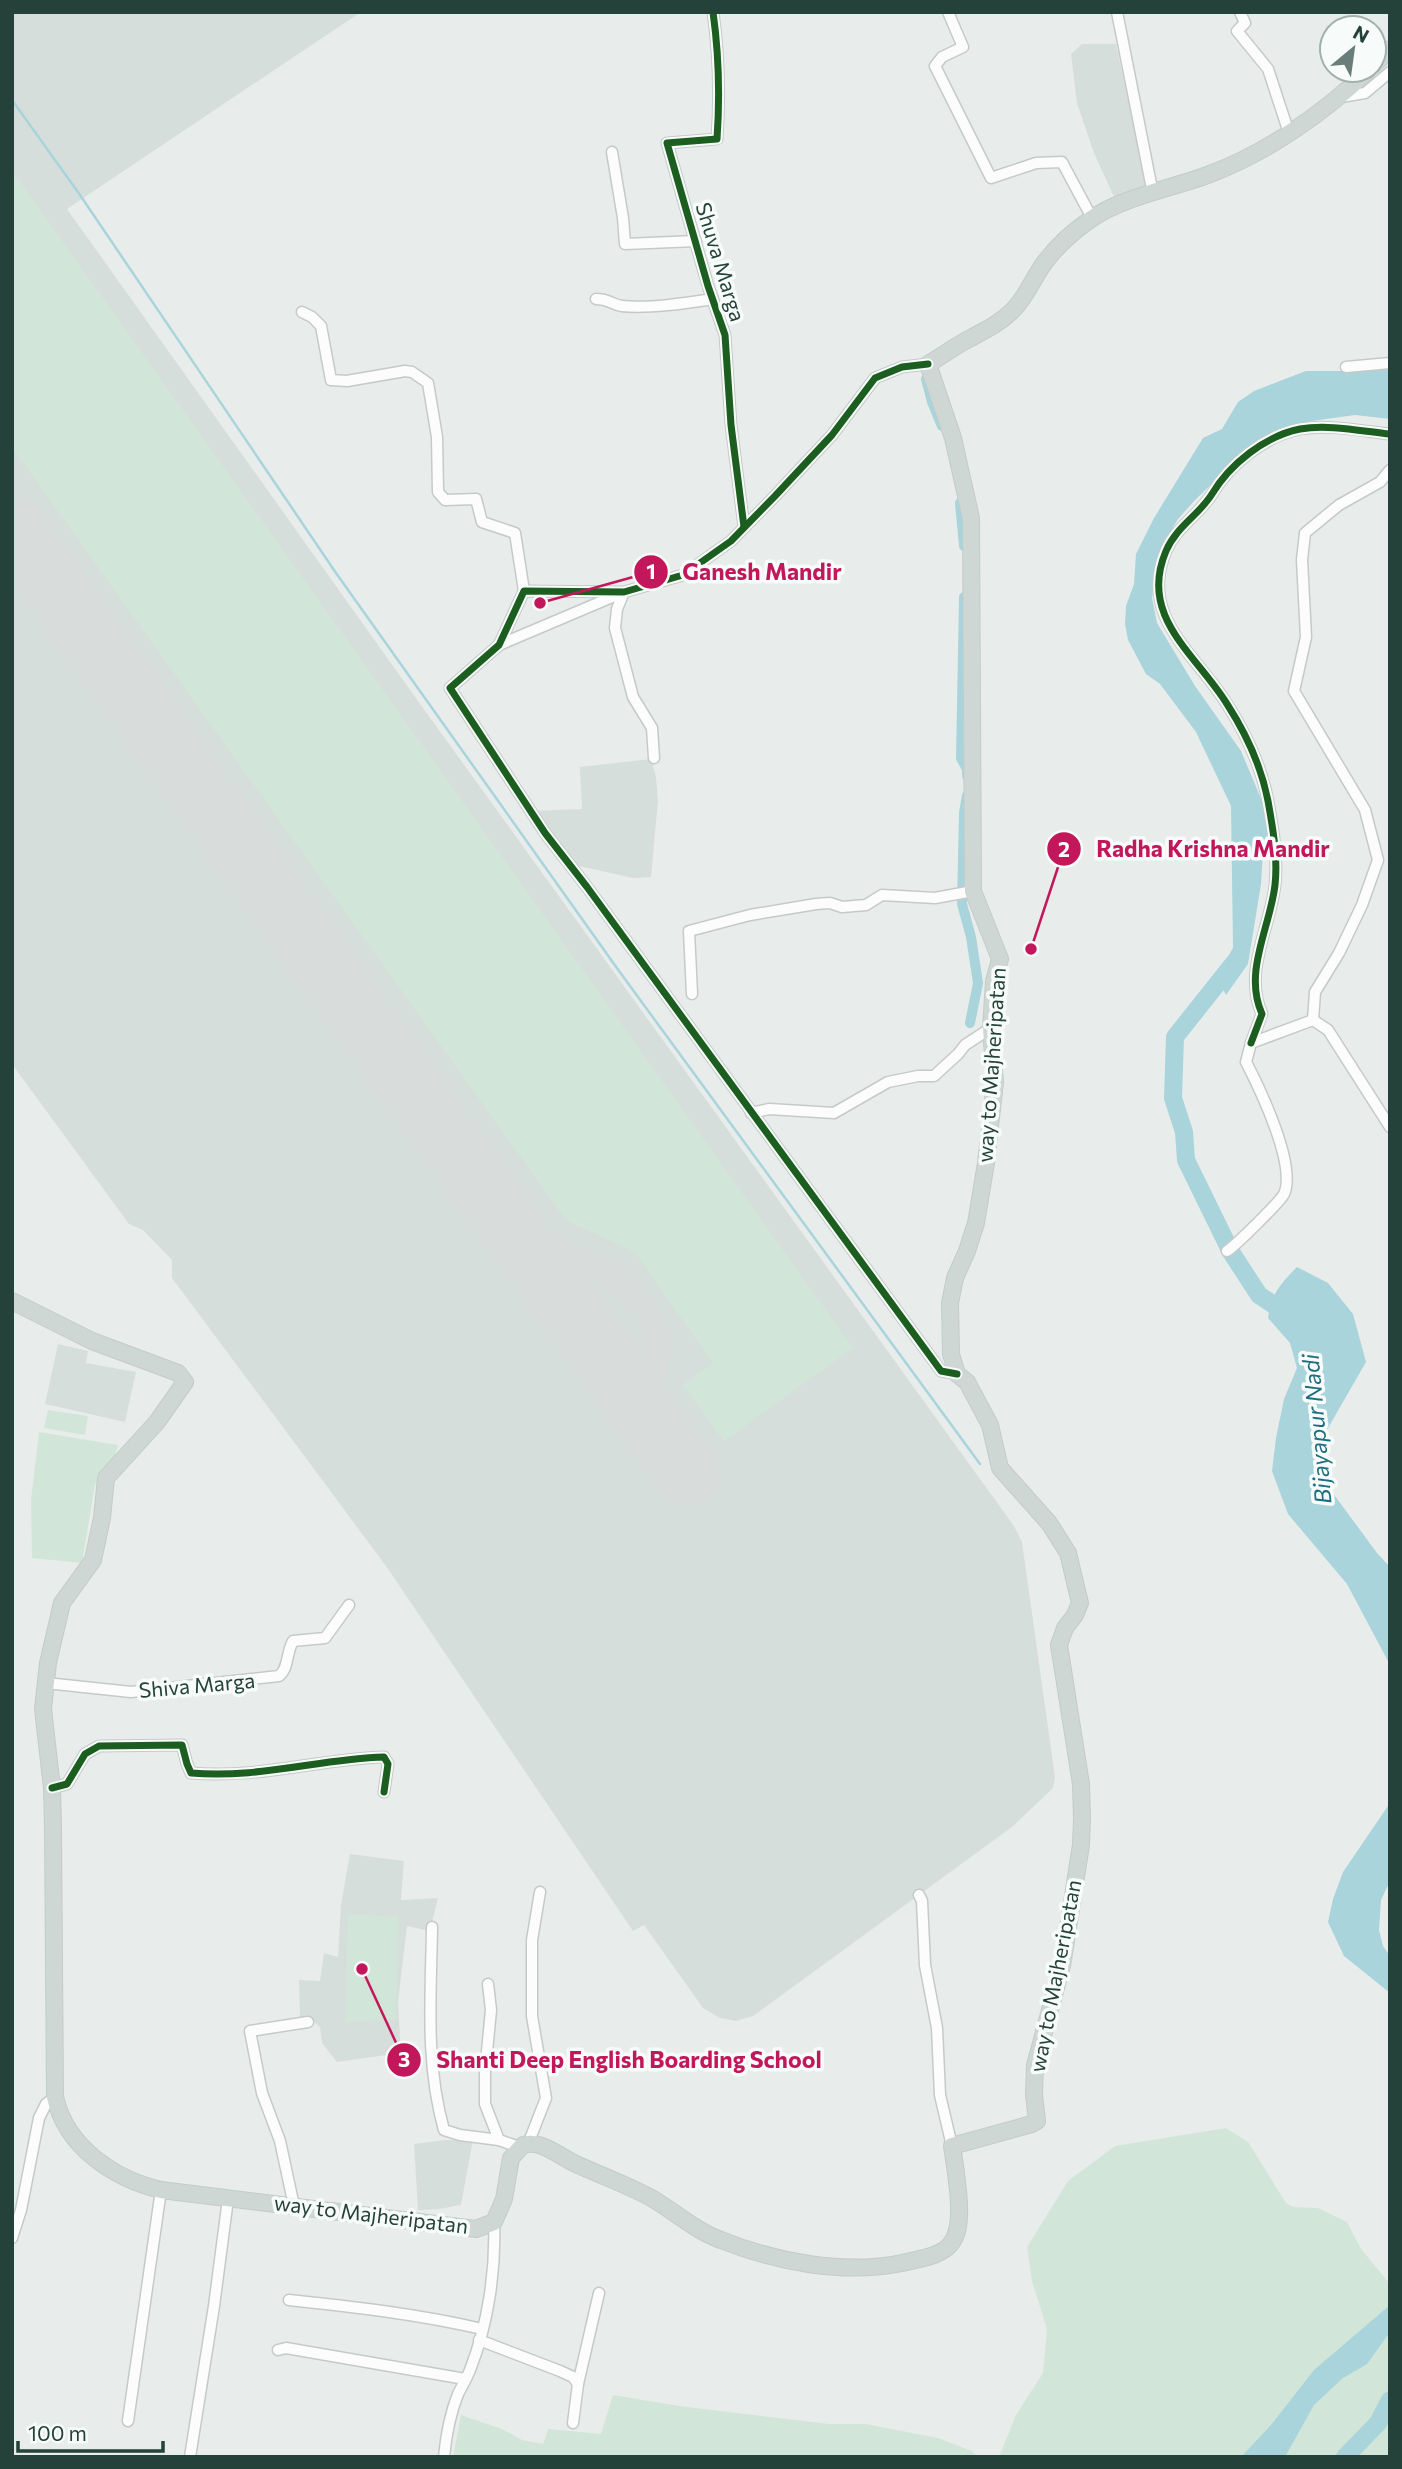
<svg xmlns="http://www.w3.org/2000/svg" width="1402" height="2469" viewBox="0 0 1402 2469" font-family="Commissioner,sans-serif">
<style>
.built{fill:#d6dedb}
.green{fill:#d1e6d8}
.water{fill:#a9d4db}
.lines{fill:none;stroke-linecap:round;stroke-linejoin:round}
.stream{stroke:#a9d4db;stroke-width:2.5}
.canal{stroke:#a9d4db;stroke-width:10}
.river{stroke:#a9d4db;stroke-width:18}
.taxiway{stroke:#d8dddc;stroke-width:26}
.runway{stroke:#d8dddc;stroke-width:65}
.minor-casing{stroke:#c5cac8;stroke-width:13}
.primary-casing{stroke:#c3ccc9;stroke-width:18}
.minor{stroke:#fcfcfc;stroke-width:10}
.primary{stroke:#cfd7d5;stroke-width:16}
.cycleway-casing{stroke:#f7fbf9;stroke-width:11}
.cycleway{stroke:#1b5e20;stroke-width:7}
.labels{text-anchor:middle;stroke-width:7;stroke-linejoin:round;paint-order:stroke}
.street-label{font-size:21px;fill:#24423a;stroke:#f7fbf9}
.water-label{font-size:23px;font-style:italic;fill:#1c6f80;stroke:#f7fbf9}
.leader{fill:none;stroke:#c2185b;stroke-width:2.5}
.callout-dot{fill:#c2185b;stroke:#f7fbf9;stroke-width:2.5}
.mark-label{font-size:21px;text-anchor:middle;font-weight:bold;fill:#fff}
.callout-label{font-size:23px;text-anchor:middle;font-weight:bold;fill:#c2185b;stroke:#f7fbf9;stroke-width:7;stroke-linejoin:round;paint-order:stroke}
</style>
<rect width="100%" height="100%" fill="#e8edeb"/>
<g class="built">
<polygon points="12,12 361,12 67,209 418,701 1014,1526 1022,1542 1055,1777 1053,1788 1012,1827 753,2016 736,2021 720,2018 703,2008 644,1925 633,1931 386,1566 172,1278 172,1260 143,1230 129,1224 12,1064"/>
<polygon points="1082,44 1116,44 1147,190 1115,199 1094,153 1077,103 1071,54"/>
<polygon points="651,759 656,777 658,801 651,877 633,878 570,864 533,811 582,809 580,767"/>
<polygon points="58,1344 88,1351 86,1363 136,1372 125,1422 45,1404"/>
<polygon points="350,1854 404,1861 401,1900 438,1898 430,1931 407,1926 398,2002 401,2053 337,2062 322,2043 320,2027 309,2018 300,2020 299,1980 320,1981 324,1953 338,1957 341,1905"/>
<polygon points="445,2140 473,2140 461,2205 439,2209 418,2210 414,2144"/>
</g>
<g class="green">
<polygon points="12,171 853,1348 724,1441 683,1385 713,1363 635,1252 566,1220 12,447"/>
<polygon points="48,1410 88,1416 85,1435 44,1428"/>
<polygon points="39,1432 118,1445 113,1462 95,1484 82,1563 32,1558 31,1500"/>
<polygon points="348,1914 398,1917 396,2019 346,2022"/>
<polygon points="1226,2128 1248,2142 1286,2203 1293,2207 1318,2208 1347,2222 1361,2249 1390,2284 1390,2457 999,2457 1016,2415 1043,2373 1047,2329 1032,2281 1027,2247 1068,2181 1115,2146"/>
<polygon points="613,2395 679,2406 829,2424 866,2424 938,2438 972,2451 976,2456 453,2457 461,2415 502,2429 522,2440 543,2444 548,2429 601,2434"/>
</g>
<g class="water">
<polygon points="1372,368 1390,370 1390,419 1355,415 1312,421 1280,431 1230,466 1194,501 1178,519 1162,546 1157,561 1152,598 1157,623 1195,686 1241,751 1270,820 1263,852 1261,884 1248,964 1226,995 1216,976 1233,948 1231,806 1196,732 1160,684 1146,674 1128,640 1125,624 1126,606 1134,584 1136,554 1154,518 1203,438 1222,429 1238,402 1254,391 1306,371 1346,371"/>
<path d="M1297,1267L1328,1283L1353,1314L1366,1362L1324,1435L1328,1481L1335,1496L1377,1553L1390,1567V1665L1347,1584L1288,1514L1272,1471L1276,1438L1284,1399L1297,1368L1290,1343L1268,1318C1271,1294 1281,1283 1297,1267Z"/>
<polygon points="1390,1803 1390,1881 1381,1900 1379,1930 1383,1946 1390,1956 1390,1993 1344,1956 1328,1922 1333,1899 1343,1872"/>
<polygon points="1390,2305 1390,2332 1367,2364 1343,2378 1314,2405 1285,2457 1241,2457 1271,2425 1314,2370"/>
</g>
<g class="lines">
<polyline class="stream" points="12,100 80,195 336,573 619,971 980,1464"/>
<g class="canal">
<polyline points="926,379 932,402 942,426"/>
<polyline points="960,503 964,546"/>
<polyline points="964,597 961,758 967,769 967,776"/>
<polyline points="967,795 964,813 962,904 971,937 978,983 970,1023"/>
</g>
<g class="river">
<polyline points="1233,964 1175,1037 1173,1098 1184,1132 1186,1160 1231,1252 1259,1295 1290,1316"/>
<polyline points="1345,2457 1378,2423 1390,2400"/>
</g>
<path class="taxiway" d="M499,1209C507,1218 514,1228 525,1235C552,1252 586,1258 613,1276C626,1285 653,1319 658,1335C661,1345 660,1357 655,1366C649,1377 638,1385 625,1386C579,1389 586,1341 572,1312"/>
<polyline class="runway" points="12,528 687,1473"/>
<defs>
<g id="minor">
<path d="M713,12C719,55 720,96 717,139L667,143L708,286L725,335L731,425L744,527"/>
<polyline points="948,12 963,47 942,57 935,66 991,178 1036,163 1062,162 1092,218"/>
<polyline points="1117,12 1153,194"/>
<polyline points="1240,12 1245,23 1237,31 1268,69 1289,133"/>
<polyline points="1341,97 1365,93 1390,72"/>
<polyline points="612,152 623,218 625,244 696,241"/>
<path d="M596,299C610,299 612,305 622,306C648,309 687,303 713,299"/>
<polyline points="302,312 312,317 321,326 331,380 347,381 405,371 412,372 428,383 437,437 438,492 445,500 476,499 482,522 515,533 524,591"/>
<polyline points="928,364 902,367 875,378 832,435 775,496 731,541 683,575 624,592 524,591 499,645 450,688 545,833 587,887 941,1371 957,1374"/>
<polyline points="1346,367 1390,363"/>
<polyline points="499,645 624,592 617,609 615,628 633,697 652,728 654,758"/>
<polyline points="692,994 689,931 750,915 816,904 830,903 842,907 866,905 882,895 935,898 973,891"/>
<polyline points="1313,1020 1315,992 1339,953 1362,905 1378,860 1365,810 1294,691 1306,637 1302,560 1305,533 1339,505 1380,482 1390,470"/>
<path d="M1251,1043L1262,1014C1243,972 1270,928 1275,885C1278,857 1273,829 1268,801C1261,765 1247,735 1227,704C1196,654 1138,617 1166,551C1176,527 1199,515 1212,494C1230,464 1265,436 1300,429C1328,424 1361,431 1390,434"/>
<polyline points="751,1113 769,1109 834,1113 888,1082 918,1076 934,1076 958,1054 965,1045 991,1028"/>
<path d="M1227,1251C1235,1246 1280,1202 1284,1194C1297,1166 1260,1089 1246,1062L1251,1043L1313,1020L1328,1030L1390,1127"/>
<path d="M46,1683L131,1692L279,1676C289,1668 286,1653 293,1641L325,1638L349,1605"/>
<path d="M52,1788L67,1784L85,1754L99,1746L182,1745L187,1764L191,1773C257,1779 319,1759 384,1757L388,1764L384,1792"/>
<polyline points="919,1895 922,1901 925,1965 937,2028 940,2095 952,2146"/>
<path d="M432,1927C431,1996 425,2063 444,2130L460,2135L499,2140L519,2147"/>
<polyline points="488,1984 491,2010 485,2072 485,2104 499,2140"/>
<polyline points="528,2144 546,2098 532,2016 532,1940 540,1892"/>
<polyline points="294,2206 280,2141 262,2093 250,2031 308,2022"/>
<polyline points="12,2238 21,2210 39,2118 46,2104 55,2097"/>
<path d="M289,2300C354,2307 418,2314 482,2329"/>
<polyline points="479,2340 560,2371 573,2377 578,2384 599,2293"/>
<polyline points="278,2350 286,2348 465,2379"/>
<polyline points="128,2421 161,2190"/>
<polyline points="573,2423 578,2384"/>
<polyline points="190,2457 214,2306 228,2199"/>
<path d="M444,2457C446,2436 450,2414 458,2394C462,2386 467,2378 470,2370C488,2324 496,2271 494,2222"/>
</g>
<g id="primary">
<polyline points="1374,65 1390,49"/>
<path d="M12,1301L92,1341L178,1373L185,1382L157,1422L106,1478L102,1518L93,1560L62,1603L48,1663L43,1709L52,1788L53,1826L55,2097C66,2147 114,2179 161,2190L476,2229L494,2222L504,2199L511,2158L523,2145C541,2139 560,2157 576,2164C602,2176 628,2185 653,2199C675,2212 696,2231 721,2240C776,2262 844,2275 902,2263C944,2254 961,2251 959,2204C958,2184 955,2165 952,2146L1032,2124L1037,2121L1034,2095L1035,2065L1062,1966L1081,1845L1082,1818L1081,1784L1059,1645L1065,1628L1075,1615L1080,1603L1068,1553L1049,1523L1000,1468L990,1425L967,1382L957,1374L951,1354L950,1303L955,1278L967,1251L976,1223L986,1163L995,1082L991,1028L994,981L1000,959L973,891L971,518L953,438L928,364C942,356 955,346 969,339C985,330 999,324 1013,310C1027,296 1033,278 1045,262C1057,246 1075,230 1091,219C1122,197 1174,188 1210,174C1266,153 1326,112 1368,70"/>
</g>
</defs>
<use href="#minor" class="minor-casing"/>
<use href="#primary" class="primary-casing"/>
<use href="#minor" class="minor"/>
<use href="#primary" class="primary"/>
<defs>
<g id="cycleway">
<path d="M713,12C719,55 720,96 717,139L667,143L708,286L725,335L731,425L744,527"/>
<polyline points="928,364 902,367 875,378 832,435 775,496 731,541 683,575 624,592 524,591 499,645 450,688 545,833 587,887 941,1371 957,1374"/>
<path d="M1251,1043L1262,1014C1243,972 1270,928 1275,885C1278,857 1273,829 1268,801C1261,765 1247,735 1227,704C1196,654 1138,617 1166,551C1176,527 1199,515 1212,494C1230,464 1265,436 1300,429C1328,424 1361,431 1390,434"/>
<path d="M52,1788L67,1784L85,1754L99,1746L182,1745L187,1764L191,1773C257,1779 319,1759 384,1757L388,1764L384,1792"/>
</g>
</defs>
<use href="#cycleway" class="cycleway-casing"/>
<use href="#cycleway" class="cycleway"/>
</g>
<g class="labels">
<g class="street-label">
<text transform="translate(720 262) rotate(73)" y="7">Shuva Marga</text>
<text transform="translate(992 1065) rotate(-86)" y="7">way to Majheripatan</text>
<text transform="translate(197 1686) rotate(-5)" y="7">Shiva Marga</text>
<text transform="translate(1056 1976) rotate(-79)" y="7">way to Majheripatan</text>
<text transform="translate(371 2215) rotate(7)" y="7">way to Majheripatan</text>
</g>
<g class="water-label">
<text transform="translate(1317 1429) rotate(-95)" y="8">Bijayapur Nadi</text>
</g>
</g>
<path class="leader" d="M540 603L651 572M1031 949L1064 849M362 1969L404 2060"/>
<g class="callout-dot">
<circle cx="540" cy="603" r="7"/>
<circle cx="1031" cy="949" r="7"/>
<circle cx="362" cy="1969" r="7"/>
<circle cx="651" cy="572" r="18"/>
<circle cx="1064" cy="849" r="18"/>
<circle cx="404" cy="2060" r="18"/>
</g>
<g class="mark-label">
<text x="651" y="579">1</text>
<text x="1064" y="857">2</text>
<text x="404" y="2067">3</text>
</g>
<g class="callout-label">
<text x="762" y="580">Ganesh Mandir</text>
<text x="1213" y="857">Radha Krishna Mandir</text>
<text x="629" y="2068">Shanti Deep English Boarding School</text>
</g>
<rect width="1402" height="2469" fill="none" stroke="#24423a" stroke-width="28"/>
<g transform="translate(1353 49) rotate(29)"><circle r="33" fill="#f7fbf9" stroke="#a3b1ad" stroke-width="2"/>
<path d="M0-5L12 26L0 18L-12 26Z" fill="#697e78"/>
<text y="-10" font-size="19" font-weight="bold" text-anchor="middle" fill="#24423a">N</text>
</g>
<path d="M18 2441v10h145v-10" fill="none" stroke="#24423a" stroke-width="3.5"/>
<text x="28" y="2441" font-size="21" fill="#24423a" stroke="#f7fbf9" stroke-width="5" paint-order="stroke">100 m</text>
</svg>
